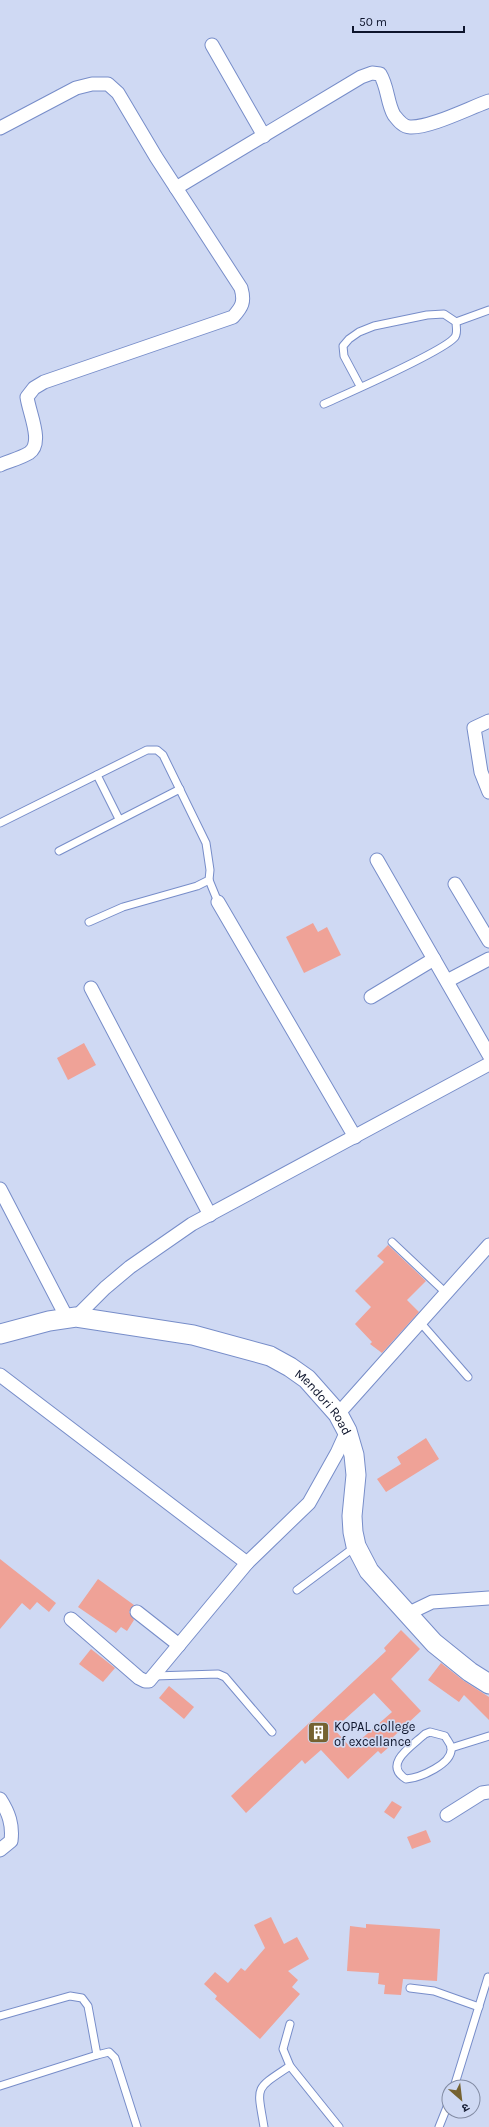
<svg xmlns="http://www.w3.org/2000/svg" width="489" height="2127" viewBox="0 0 489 2127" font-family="Karla,'Noto Sans Devanagari',sans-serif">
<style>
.building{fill:#efa297;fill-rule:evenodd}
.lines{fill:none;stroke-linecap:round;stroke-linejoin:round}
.service-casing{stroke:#778dc9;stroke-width:9}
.minor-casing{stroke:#778dc9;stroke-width:15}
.secondary-casing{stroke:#778dc9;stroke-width:21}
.service{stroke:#fff;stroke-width:7}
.minor{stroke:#fff;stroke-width:13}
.secondary{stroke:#fff;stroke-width:19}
.labels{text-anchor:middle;stroke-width:3.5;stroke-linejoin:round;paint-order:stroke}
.street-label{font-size:13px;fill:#0e152c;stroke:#cfd9f3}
.poi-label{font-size:13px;fill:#0e152c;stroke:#cfd9f3;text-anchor:start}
</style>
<rect width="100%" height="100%" fill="#cfd9f3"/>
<g class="building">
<polygon points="313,923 318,932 327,927 341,955 304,973 286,937"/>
<polygon points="84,1043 96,1065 68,1080 57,1058"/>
<polygon points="388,1245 426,1281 407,1300 419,1312 382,1353 370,1344 372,1342 355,1324 371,1307 355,1291 384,1262 377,1256"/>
<polygon points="426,1438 439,1459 386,1492 377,1479 401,1464 397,1457"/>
<polygon points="0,1559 56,1603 49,1612 37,1602 30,1610 22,1603 0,1629"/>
<polygon points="98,1579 134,1605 129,1612 134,1620 127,1631 121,1627 116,1633 78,1607"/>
<path d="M401,1630L420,1649L391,1679L421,1711L393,1737L396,1741L381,1754L378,1751L348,1779L321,1750L305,1764L302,1760L246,1813L231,1796L386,1651L384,1648ZM374,1693L392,1712L351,1748L334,1729Z"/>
<polygon points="91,1649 115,1668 103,1682 79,1664"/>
<polygon points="441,1663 464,1681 489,1697 489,1720 464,1695 459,1702 428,1680"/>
<polygon points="169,1686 194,1707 184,1719 159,1698"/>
<polygon points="392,1801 402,1807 394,1819 384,1812"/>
<polygon points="426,1830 431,1842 412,1849 407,1837"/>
<polygon points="271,1917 284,1944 297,1937 309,1959 288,1971 298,1980 292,1987 300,1994 260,2039 215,1999 217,1996 204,1984 215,1972 228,1983 241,1968 245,1971 265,1948 254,1925"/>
<polygon points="366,1924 440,1929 437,1981 403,1979 401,1995 384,1994 385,1985 378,1984 379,1973 347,1971 350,1926 366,1928"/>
</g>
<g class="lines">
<defs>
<g id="service">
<polyline points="456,322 489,310"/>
<path d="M324,404C346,394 445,351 455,337C458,332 456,328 456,322L444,314L427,315L374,326L359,332L349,339L343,346L344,356L360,386"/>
<polyline points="97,775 119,819"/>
<polyline points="0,823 147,750 157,750 163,755 206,843 210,870 209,880 197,886 123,907 89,922"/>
<polyline points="59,851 180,789"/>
<polyline points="209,880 218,902"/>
<polyline points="392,1242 446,1293"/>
<polyline points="420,1322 468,1377"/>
<polyline points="297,1590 356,1546"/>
<polyline points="154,1676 218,1674 225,1677 272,1732"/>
<path d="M430,1732L445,1736C447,1740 450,1743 451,1747C454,1764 419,1778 406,1779C382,1764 412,1746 425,1734Z"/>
<polyline points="451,1748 489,1736"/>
<polyline points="410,1988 434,1991 479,2007"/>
<polyline points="0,2016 70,1996 82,1998 88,2006 97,2055 109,2052 115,2058 137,2127"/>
<polyline points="290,2024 283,2049 290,2066 339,2127"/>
<polyline points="0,2086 97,2055"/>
<polyline points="454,2087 488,1977"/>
<path d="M264,2127C257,2085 254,2090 290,2066"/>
<polyline points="439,2127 449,2102"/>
</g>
<g id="minor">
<polyline points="212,45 264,136"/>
<path d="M0,128L76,88L92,84H108L118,93L156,157L241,288C245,302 242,307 233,317L44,382L34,388L27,397C29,413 44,443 29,453C21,458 9,461 0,465"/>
<path d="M176,188L361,77L372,73L380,74C388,87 387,103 394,115C398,120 403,127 410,127C430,128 469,108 489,101"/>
<polyline points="489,721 474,728 481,772 489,792"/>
<polyline points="377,860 489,1055"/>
<polyline points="455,884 489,941"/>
<polyline points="218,902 355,1137"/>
<polyline points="447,981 489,959"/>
<polyline points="91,988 210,1215"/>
<polyline points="371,997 434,959"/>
<polyline points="0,1189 67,1318"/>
<polyline points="76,1317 105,1288 130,1267 192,1224 489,1064"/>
<polyline points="0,1375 247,1563"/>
<polyline points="338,1414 489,1245"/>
<polyline points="137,1612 179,1645"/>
<polyline points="407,1614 432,1602 489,1598"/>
<polyline points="71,1619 139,1678 145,1681 149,1681 247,1563 309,1503 337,1453 347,1431"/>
<path d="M0,1799C9,1813 13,1825 11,1841L0,1850"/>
<polyline points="447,1815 482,1793 489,1792"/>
</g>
<g id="secondary">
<path id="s1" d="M0,1334L49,1321L76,1317L193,1335L270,1356L290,1367L307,1379L338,1414L347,1431L354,1455L356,1475L352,1516L353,1532L356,1546L369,1571L434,1643L470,1672L489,1684"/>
</g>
</defs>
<use href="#service" class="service-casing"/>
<use href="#minor" class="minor-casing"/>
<use href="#secondary" class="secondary-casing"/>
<use href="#service" class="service"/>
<use href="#minor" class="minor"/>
<use href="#secondary" class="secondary"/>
</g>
<defs>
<symbol id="building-square" viewBox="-11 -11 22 22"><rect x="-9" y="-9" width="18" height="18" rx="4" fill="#756231" stroke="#cfd9f3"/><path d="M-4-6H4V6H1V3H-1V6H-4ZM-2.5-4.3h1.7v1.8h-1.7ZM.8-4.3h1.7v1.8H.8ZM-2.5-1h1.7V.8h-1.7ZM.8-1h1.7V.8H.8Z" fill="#fff"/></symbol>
</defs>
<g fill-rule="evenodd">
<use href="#building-square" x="306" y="1720" width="25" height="25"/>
</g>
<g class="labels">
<g class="street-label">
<text dy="5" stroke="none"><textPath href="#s1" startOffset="348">Mendori Road</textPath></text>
</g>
<g class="poi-label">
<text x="334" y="1731">KOPAL college<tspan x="334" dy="15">of excellance</tspan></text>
</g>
</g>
<g transform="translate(461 2099) rotate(152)"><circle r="19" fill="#cfd9f3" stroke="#828ba3"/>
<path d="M0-3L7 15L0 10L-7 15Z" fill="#756231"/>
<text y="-6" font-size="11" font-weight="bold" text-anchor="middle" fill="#0e152c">उ</text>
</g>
<path d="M353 26v6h111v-6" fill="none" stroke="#0e152c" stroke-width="2"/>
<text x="359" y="26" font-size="12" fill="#0e152c" stroke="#cfd9f3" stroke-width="3" paint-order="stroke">50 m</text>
</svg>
